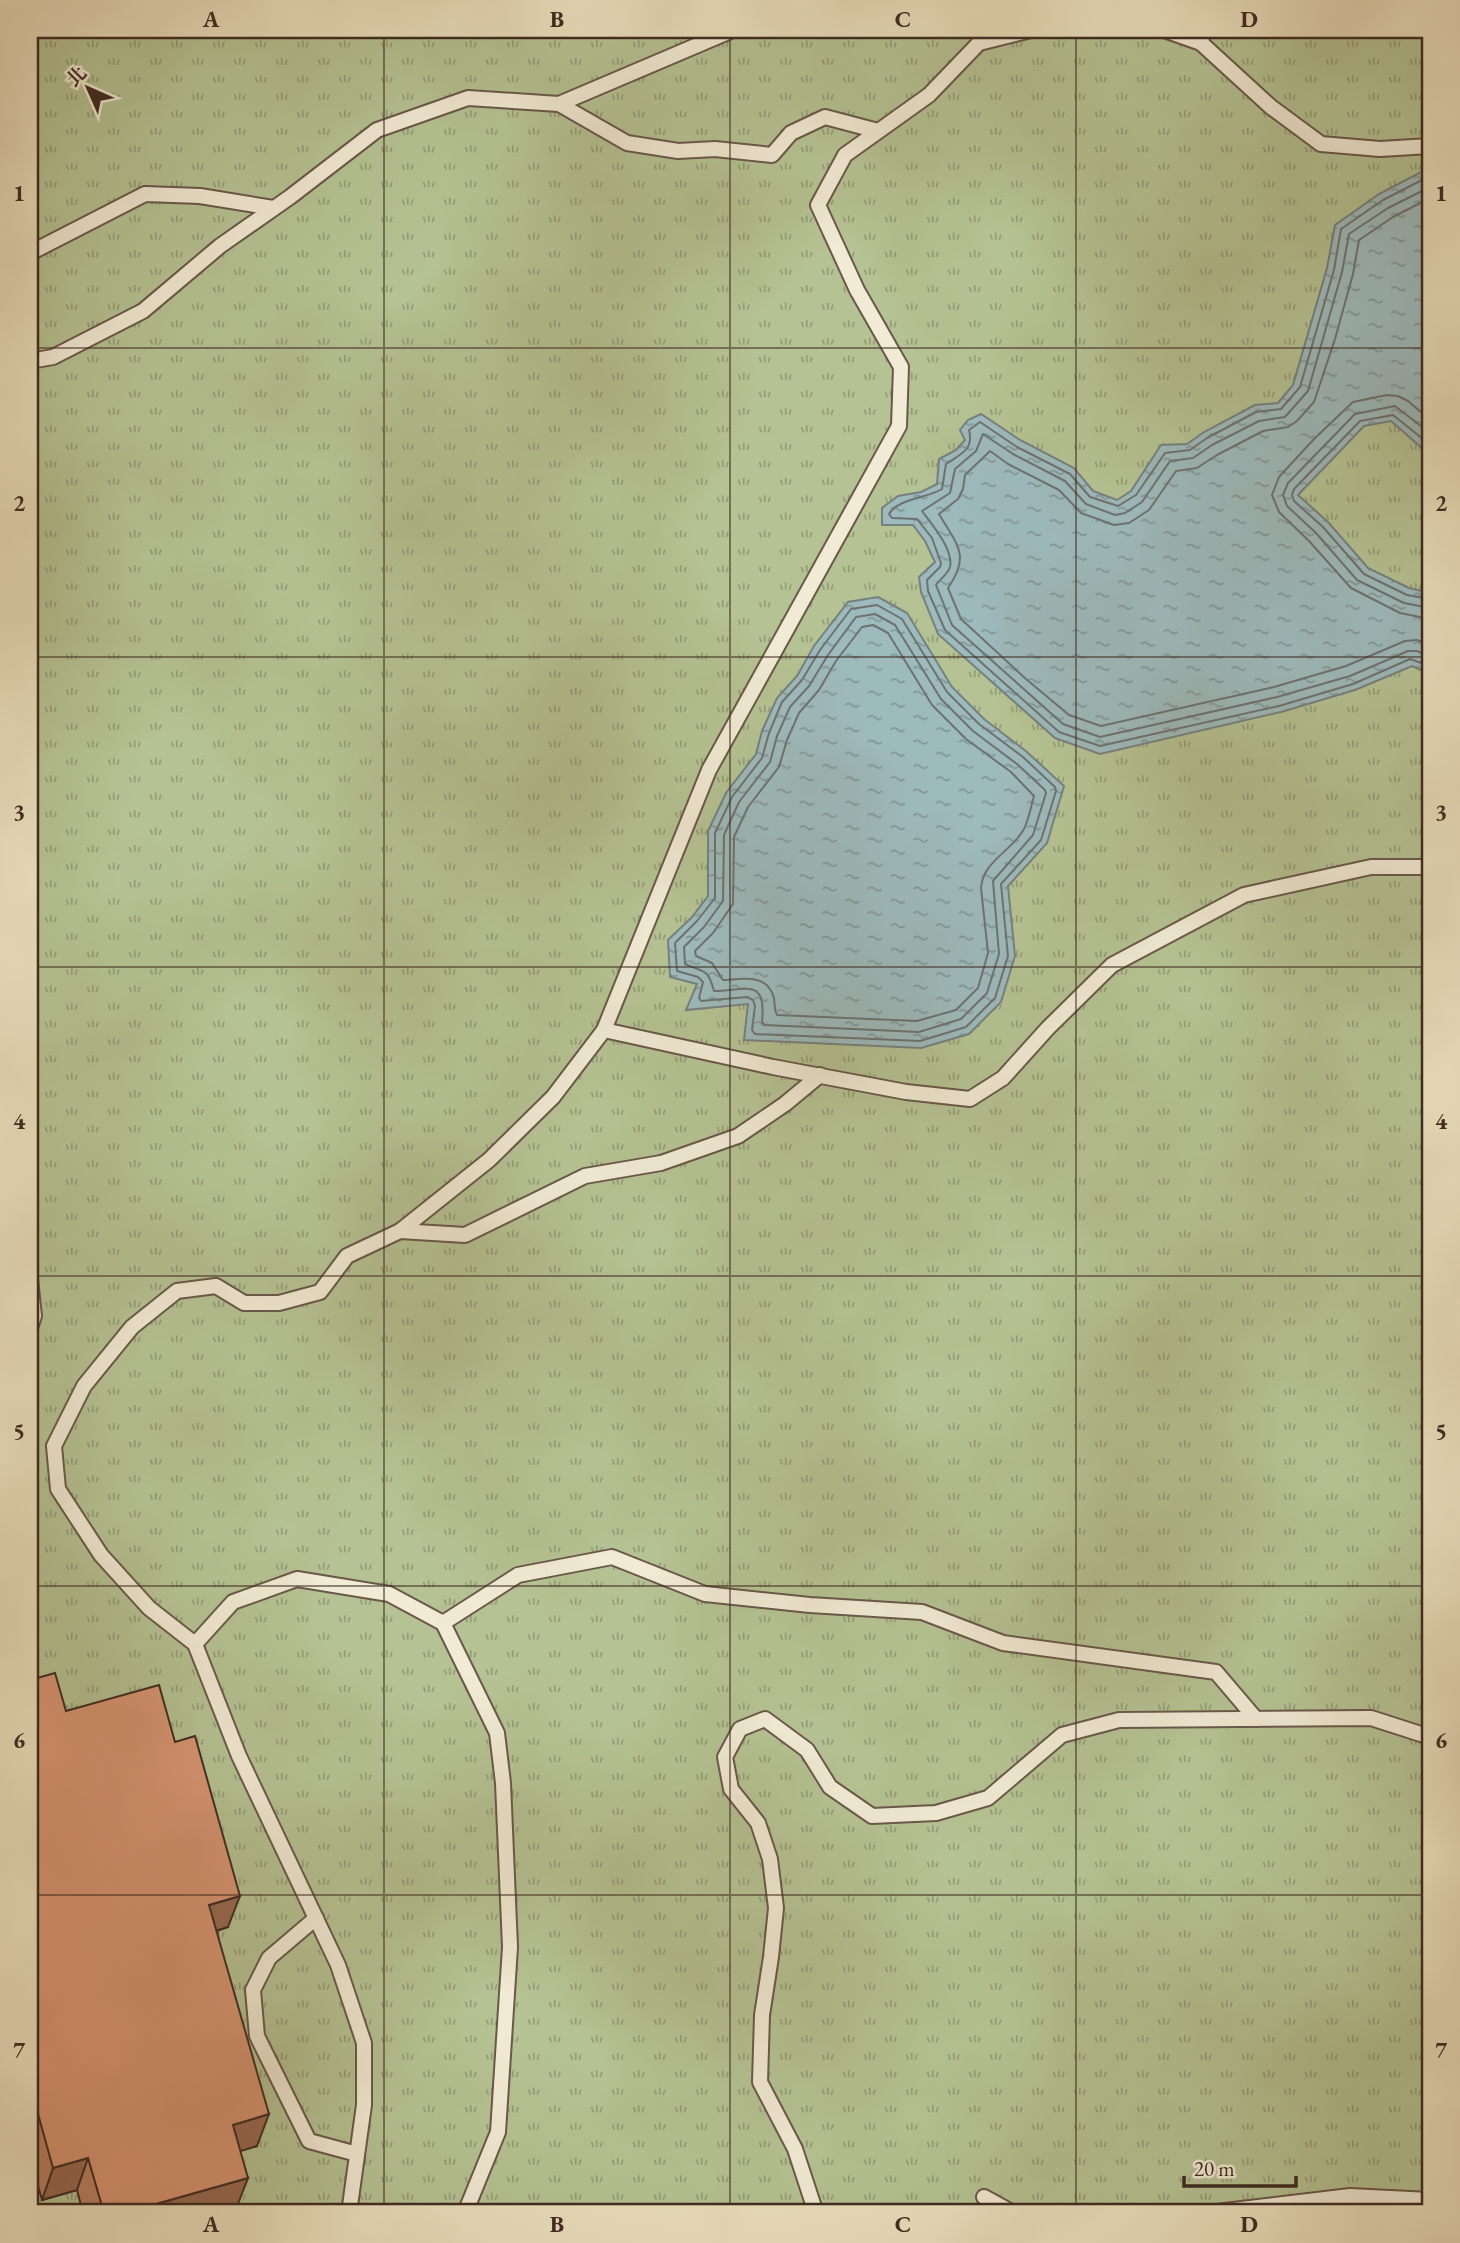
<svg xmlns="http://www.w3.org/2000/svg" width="1460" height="2243" viewBox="0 0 1460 2243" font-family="'EB Garamond','Noto Serif TC',serif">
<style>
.grass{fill:url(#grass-tufts);stroke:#7a765b;stroke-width:2}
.water{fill:url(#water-ripples);stroke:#77817f;stroke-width:2}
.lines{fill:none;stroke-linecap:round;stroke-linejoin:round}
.shore{stroke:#6e7270;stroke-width:2}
.lane-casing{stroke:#6a584a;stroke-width:18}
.lane{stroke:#f1ead4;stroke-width:14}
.wall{fill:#b97f62;stroke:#3f2b23;stroke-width:2}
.shaded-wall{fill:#966850;stroke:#3f2b23;stroke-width:2}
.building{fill:#d79472;stroke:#3f2b23;stroke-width:2}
.grid{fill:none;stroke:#3f2b23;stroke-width:2;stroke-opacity:0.55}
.neatline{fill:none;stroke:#3f2b23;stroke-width:2.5}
.grid-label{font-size:23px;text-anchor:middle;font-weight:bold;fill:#3f2b23}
</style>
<defs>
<pattern id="grass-tufts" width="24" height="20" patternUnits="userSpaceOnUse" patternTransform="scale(1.75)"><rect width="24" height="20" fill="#b5c293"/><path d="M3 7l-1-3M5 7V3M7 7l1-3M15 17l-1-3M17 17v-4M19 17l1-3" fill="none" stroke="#959e78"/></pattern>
<pattern id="water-ripples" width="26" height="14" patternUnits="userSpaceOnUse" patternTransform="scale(1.75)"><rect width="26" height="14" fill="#9dbabc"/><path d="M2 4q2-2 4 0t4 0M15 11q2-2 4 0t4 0" fill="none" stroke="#819798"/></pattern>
</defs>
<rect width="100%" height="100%" fill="#eadfbd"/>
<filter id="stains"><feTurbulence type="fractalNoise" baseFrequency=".00286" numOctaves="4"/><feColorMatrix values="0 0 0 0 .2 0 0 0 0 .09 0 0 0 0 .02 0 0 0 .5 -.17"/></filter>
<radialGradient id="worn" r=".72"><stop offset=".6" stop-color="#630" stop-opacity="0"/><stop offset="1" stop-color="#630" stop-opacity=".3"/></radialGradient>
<rect class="grass" x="30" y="30" width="1400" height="2183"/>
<g class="water">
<polygon points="1423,171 1430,171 1430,446 1423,449 1391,421 1364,426 1298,495 1328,522 1368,568 1409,588 1430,593 1430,674 1412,666 1355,690 1281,712 1100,754 1055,738 938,634 921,592 919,577 935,562 925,541 913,525 882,525 882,508 898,496 921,492 937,484 939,459 956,450 965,440 960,430 968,420 981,414 1020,440 1074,468 1093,491 1117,500 1131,491 1161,445 1187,444 1204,432 1255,405 1278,403 1293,385 1327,268 1335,225 1379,194"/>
<polygon points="878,597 907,613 952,687 984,719 1027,752 1064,786 1047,843 1008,886 1015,956 1001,1002 969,1034 921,1048 744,1040 748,1004 686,1010 697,984 670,977 668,940 692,917 708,896 708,831 726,793 756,754 762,731 777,698 797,676 814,646 848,602"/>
</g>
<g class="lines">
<g class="shore">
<path d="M1430,178L1424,179L1383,200L1341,229L1334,270L1300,387L1281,409L1256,412L1207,438L1190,450L1165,453L1136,495L1118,506L1090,497L1070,474L1017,447L980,422L969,430C974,450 961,454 946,464L942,489C925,499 899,498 889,514L892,518L917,519L932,538L941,563L940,567L927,580L928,591L945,630L1059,732L1100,746L1279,706L1353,684L1410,659L1430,666"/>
<path d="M1430,187L1388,208L1349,234L1342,272L1308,391L1285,417L1259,421L1212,445L1193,458L1170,461L1142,502L1125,513L1115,515L1086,504L1065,481L1013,454L983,434L976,451L955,469L950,493L922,511C931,523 954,550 950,567C948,574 940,579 936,585L952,625L1063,724L1100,737L1277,697L1350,676L1408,651H1417L1430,657"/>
<path d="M1430,198L1393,217L1359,240L1353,274L1335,339L1314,402L1297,421L1288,427L1263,431L1217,455L1197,468L1176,471L1149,510L1129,523L1114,525L1081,513L1059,490L1008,464L990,451L965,475L963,489L958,499L939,514C957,545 971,555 948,588L961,619L1026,679L1069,715L1101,726L1274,687L1346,666L1405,641L1417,640L1430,645"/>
<polyline points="1430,420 1408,401 1398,396 1387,395 1353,402 1314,439 1279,477 1272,495 1279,512 1309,541 1351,588 1400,613 1430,619"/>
<polyline points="1430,431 1426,430 1395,406 1355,414 1288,483 1283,495 1287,506 1316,533 1357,580 1404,603 1430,608"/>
<polyline points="1430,440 1423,439 1393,415 1360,421 1294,489 1292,495 1294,501 1323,527 1364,574 1407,595 1430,599"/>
<polygon points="877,605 902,619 947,692 979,724 1023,757 1055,787 1056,791 1041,840 1001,884 1008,956 995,998 966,1027 920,1041 755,1034 752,1030 755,1006 753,1000 747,997 701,1001 699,998 703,982 698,977 677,971 675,943 697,921 715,898 715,833 732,797 762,758 769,733 782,702 802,680 820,650 851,609"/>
<path d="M875,614L895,625L941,699L973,731L1017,764L1045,790L1046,793L1033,835L993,881L999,954L987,993L961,1019L919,1032L765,1025L762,1022C767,976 745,991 714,991C708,969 706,973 685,964L684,947L704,927L723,901L724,835L739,802L770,762L777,736L790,707L809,686L828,655L856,617Z"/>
<path d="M873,625L888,633L932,705L966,739L1011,772L1034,796C1031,806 1029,819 1024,829C1012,851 983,861 981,888L988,953L978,988L956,1010L917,1021L777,1015C774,1010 775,1005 774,998C767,973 743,979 723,980L712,963L696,956L695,951L713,933L733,904L734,837L748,807L779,767L787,740L799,713L819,690L836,661L862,627Z"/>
</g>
<defs>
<g id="lane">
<polyline points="1164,30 1201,43 1203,30"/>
<polyline points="1201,43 1271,107 1321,144 1380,149 1430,146"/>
<polyline points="559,104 627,143 678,151 715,149 772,155 791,133 825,117 878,131"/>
<polyline points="30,253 145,194 200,196 273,208"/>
<polyline points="30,361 53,357 143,311 220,246 290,197 377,130 468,98 559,104 733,30"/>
<polyline points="604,1030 773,1067 906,1092 970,1099 1003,1078 1048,1028 1112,965 1244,895 1371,867 1430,867"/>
<polyline points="400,1231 465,1235 585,1176 661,1163 738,1136 785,1104 820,1075"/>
<polyline points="30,1279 34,1316 30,1328"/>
<polyline points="443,1623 497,1733 503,1783 510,1947 498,2132 465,2213"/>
<polyline points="195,1644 233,1602 297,1579 389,1594 443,1623 518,1575 612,1557 705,1594 810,1605 922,1612 1003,1643 1216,1672 1256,1719"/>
<polyline points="316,1918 269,1958 253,1990 257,2036 309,2141 357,2154"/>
<polyline points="984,2197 1013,2213"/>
<polyline points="349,2213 364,2105 364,2043 338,1965 239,1756 195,1644 149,1608 101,1555 58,1489 54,1446 84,1386 132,1327 177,1291 216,1286 244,1303 279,1303 320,1292 347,1256 400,1231 489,1160 553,1097 604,1030 709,770 899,426 901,367 857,290 818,205 845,155 929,95 979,43 1031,30"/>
<polyline points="816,2213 795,2149 760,2082 762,2015 771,1957 776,1908 770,1859 758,1823 731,1789 725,1757 740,1729 765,1719 807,1750 830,1787 872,1816 936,1813 988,1798 1062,1735 1119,1720 1371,1718 1430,1737"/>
<polyline points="1208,2213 1350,2196 1430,2200"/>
</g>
</defs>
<use href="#lane" class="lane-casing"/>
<use href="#lane" class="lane"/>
</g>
<polygon class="wall" points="30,1680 66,1711 228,1927 217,1931 257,2146 240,2151 236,2209 223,2213 83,2213 77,2190 42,2200 30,2157"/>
<g class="shaded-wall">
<polygon points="240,1896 228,1927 198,1936 209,1905"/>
<polygon points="269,2114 257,2146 221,2157 233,2125"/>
<polygon points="88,2158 77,2190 42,2200 53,2168"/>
<polygon points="248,2178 236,2209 223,2213 124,2213"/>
</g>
<polygon class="building" points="55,1673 66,1711 159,1685 175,1742 195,1736 240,1896 209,1905 269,2114 233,2125 248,2178 124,2213 104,2213 88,2158 53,2168 30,2085 30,1680"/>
<path class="grid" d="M384,30V2213M730,30V2213M1076,30V2213M30,348H1430M30,657H1430M30,967H1430M30,1276H1430M30,1586H1430M30,1895H1430"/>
<rect width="1460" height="2243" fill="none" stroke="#eadfbd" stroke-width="77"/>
<g transform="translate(88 88) rotate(315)" stroke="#f1ead4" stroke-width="5" paint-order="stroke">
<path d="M0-5L12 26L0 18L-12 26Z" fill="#3f2b23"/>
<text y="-10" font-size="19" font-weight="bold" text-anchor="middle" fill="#3f2b23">北</text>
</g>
<path d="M1184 2176v10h112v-10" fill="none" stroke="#3f2b23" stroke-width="3.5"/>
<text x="1194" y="2176" font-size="21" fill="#3f2b23" stroke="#f1ead4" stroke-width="5" paint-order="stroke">20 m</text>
<rect x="38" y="38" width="1384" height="2166" class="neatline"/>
<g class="grid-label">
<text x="211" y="27">A</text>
<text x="557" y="27">B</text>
<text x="903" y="27">C</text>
<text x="1249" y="27">D</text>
<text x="19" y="201">1</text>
<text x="1441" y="201">1</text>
<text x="19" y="511">2</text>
<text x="1441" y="511">2</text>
<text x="19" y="820">3</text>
<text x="1441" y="820">3</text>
<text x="19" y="1129">4</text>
<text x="1441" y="1129">4</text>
<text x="19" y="1439">5</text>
<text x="1441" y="1439">5</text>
<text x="19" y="1748">6</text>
<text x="1441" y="1748">6</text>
<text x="19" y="2058">7</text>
<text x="1441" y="2058">7</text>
<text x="211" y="2232">A</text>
<text x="557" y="2232">B</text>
<text x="903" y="2232">C</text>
<text x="1249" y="2232">D</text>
</g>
<rect width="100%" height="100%" filter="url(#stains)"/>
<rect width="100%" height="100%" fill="url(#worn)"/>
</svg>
